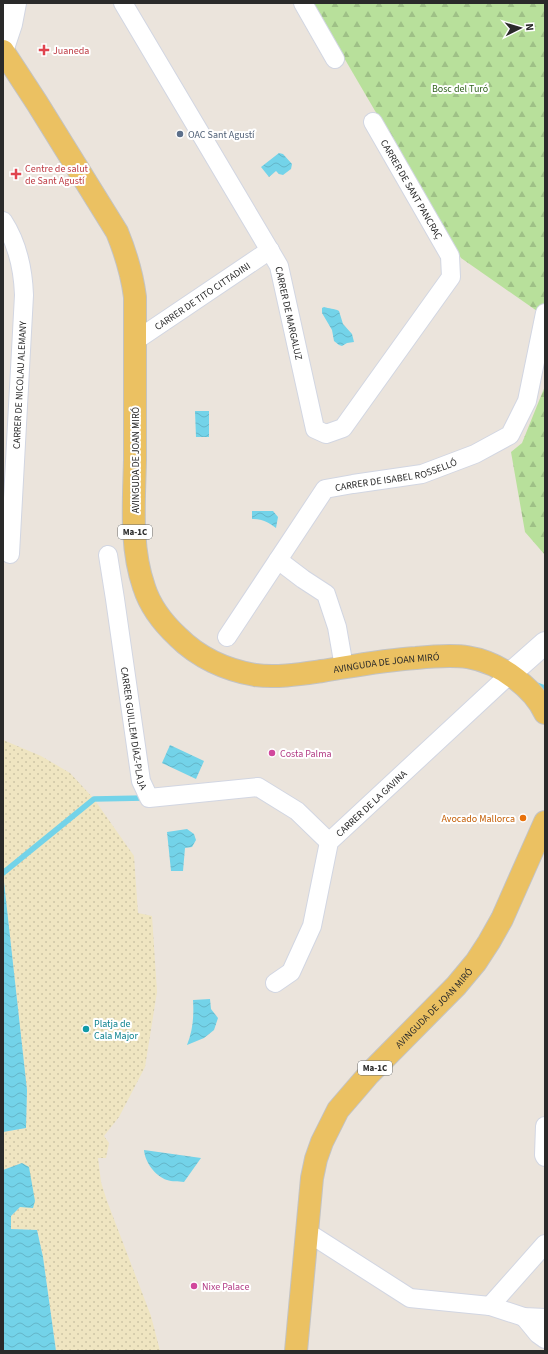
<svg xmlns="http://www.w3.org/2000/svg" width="548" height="1354" viewBox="0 0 548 1354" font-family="'Source Sans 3',sans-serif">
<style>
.forest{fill:url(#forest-firs)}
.sand{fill:url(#sand-dots)}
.water{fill:url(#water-waves)}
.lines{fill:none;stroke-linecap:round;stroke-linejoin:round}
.stream{stroke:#73d3e9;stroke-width:5.5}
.street-casing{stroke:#d2d6e2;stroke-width:20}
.secondary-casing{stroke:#d2d6e2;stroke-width:24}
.primary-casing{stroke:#c3c3c3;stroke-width:24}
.street{stroke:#fff;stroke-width:18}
.secondary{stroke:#fff;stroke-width:22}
.primary{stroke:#ebc162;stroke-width:22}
.health-dot{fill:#e0444e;stroke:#fff;stroke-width:1.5}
.service-dot{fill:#5c6f8a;stroke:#fff;stroke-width:1.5}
.hotel-dot{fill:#d1479c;stroke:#fff;stroke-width:1.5}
.food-dot{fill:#e8710a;stroke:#fff;stroke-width:1.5}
.culture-dot{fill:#0f9aa8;stroke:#fff;stroke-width:1.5}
.labels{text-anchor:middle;stroke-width:4;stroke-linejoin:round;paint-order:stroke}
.shield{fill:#fff;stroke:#6a6a6a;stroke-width:1}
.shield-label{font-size:9px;font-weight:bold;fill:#2a2a2a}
.health-label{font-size:10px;fill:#be3a42;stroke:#fff;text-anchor:start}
.park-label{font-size:10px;fill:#31641d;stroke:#fff}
.service-label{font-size:10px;fill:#4e5e75;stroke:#fff;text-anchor:start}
.street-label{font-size:10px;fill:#2a2a2a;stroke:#fff}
.hotel-label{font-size:10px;fill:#b23c85;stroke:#fff;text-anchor:start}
.food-label{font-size:10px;fill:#c56008;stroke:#fff;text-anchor:end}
.culture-label{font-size:10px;fill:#0d838f;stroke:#fff;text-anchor:start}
</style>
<defs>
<pattern id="forest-firs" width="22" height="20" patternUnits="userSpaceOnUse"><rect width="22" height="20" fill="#b8e09b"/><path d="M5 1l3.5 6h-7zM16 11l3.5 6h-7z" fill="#9ec086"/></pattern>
<pattern id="sand-dots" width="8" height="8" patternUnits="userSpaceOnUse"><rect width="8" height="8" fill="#efe5c1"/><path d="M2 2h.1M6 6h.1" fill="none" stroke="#cdc5a6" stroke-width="1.8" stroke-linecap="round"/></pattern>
<pattern id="water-waves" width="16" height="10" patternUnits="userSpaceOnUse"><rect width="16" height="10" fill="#73d3e9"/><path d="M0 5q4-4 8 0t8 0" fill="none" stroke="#64b5c8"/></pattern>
</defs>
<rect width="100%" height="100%" fill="#ebe4dc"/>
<g class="forest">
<polygon points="312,3 545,3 545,313 537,311 461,258"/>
<polygon points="545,386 545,555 525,532 511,452 522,443"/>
</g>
<polygon class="sand" points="3,740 41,756 70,773 94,799 134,856 138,913 152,916 157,992 145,1067 119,1117 104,1136 109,1143 106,1158 98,1158 101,1182 107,1201 151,1316 160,1351 56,1351 43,1257 37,1230 11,1229 11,1216 20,1207 22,1163 3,1170 3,1132 26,1128 27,1090 3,873"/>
<g class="water">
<polygon points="279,153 283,154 292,164 291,169 283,175 279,174 276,171 269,177 261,167"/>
<path d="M324,307C329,309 334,308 339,311L343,324L352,334L354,342L347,343L342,346L339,345L334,341L332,330L322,313V308Z"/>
<polygon points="195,411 209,411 209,437 196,437"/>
<path d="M252,511H273L278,517L276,528C268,522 262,519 252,519Z"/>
<polygon points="170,745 204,761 196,779 162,763"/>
<polygon points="187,829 194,834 196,840 192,847 185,848 183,871 171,871 167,832"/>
<polygon points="3,873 27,1090 26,1128 3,1132"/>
<path d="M210,999L211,1009L218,1018L214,1030L204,1038L187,1045C193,1030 194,1016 193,1000Z"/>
<path d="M144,1150L201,1158L184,1182C178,1181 172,1182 167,1180C155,1176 145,1162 144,1150Z"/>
<polygon points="22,1163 29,1167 35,1201 33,1208 20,1207 11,1216 11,1229 37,1230 43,1257 56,1351 3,1351 3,1170"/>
</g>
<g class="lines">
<g class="stream">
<polyline points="534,684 545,688"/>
<polyline points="3,873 94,799 145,798"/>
</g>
<defs>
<g id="street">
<path id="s1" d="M123,3L279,266L315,429L326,434L343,428L451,277L450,256L373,122"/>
<polyline points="303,3 335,59"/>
<path d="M3,221C18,244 23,268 24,295L10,554"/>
<path id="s2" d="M135,341L270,250"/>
<path id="s3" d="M108,555L115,599L141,781L149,798L258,787L297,811L329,842"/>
<polyline points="278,560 303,579 326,594 337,627 344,667"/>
<path id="s4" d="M227,637L325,489L353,484L422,474L475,454L510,435L527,401L545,313"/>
<path id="s5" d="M275,983L291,972L312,926L329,842L510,674"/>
<polyline points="545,1126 544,1155 545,1157"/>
<polyline points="307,1232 410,1298 490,1306 524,1317 545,1318"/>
<polyline points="490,1306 545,1244"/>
<polyline points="524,1317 538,1334 545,1339"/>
</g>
<g id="secondary">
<polyline points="3,48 11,24 15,3"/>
<polyline points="510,674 545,643"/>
</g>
<g id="primary">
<path id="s6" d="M3,51L37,103L117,232C126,254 132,274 135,297C135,352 135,406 135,460C134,502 130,547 144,587C150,606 164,624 178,637C198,657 226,670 255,675C276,678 301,674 322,671C353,666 384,660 416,658C456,654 482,653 516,679C528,688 539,700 545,713"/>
<path id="s7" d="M296,1351L312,1178L316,1159L322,1142L338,1110L369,1074L456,986L476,962L489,942L502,919L545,822"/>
</g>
</defs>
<use href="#street" class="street-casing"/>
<use href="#secondary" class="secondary-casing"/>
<use href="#primary" class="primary-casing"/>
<use href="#street" class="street"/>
<use href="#secondary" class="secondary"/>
<use href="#primary" class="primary"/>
</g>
<g class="health-dot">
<path d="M42 44h4v4h4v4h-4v4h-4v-4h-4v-4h4z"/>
<path d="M14 168h4v4h4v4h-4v4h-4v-4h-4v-4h4z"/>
</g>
<circle class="service-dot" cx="180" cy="134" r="4"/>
<g class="hotel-dot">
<circle cx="272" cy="753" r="4"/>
<circle cx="194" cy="1286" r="4"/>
</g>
<circle class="food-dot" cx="523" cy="818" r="4"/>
<circle class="culture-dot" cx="86" cy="1029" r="4"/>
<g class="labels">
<g class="shield">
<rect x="118" y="525" width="34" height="14" rx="3"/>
<rect x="358" y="1061" width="34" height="14" rx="3"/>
</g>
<g class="shield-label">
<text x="135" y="535">Ma-1C</text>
<text x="375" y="1071">Ma-1C</text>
</g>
<g class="health-label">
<text x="53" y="54">Juaneda</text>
<text x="25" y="172">Centre de salut<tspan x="25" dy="12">de Sant Agustí</tspan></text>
</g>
<g class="park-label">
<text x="460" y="92">Bosc del Turó</text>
</g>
<g class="service-label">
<text x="188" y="138">OAC Sant Agustí</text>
</g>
<g class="street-label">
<text transform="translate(412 189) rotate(60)" y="4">CARRER DE SANT PANCRAÇ</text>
<text dy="4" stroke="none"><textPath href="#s2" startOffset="81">CARRER DE TITO CITTADINI</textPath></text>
<text dy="4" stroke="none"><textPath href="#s1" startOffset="354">CARRER DE MARGALUZ</textPath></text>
<text transform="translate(19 385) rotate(-87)" y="4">CARRER DE NICOLAU ALEMANY</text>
<text transform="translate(135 460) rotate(-90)" y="4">AVINGUDA DE JOAN MIRÓ</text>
<text dy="4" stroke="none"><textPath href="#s4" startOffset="250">CARRER DE ISABEL ROSSELLÓ</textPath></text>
<text dy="4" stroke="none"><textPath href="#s6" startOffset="853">AVINGUDA DE JOAN MIRÓ</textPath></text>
<text dy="4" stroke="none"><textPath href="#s3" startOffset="175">CARRER GUILLEM DÍAZ-PLAJA</textPath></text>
<text dy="4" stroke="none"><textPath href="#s5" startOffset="213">CARRER DE LA GAVINA</textPath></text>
<text dy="4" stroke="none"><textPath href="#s7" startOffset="387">AVINGUDA DE JOAN MIRÓ</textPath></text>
</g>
<g class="hotel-label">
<text x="280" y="757">Costa Palma</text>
<text x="202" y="1290">Nixe Palace</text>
</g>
<g class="food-label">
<text x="515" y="822">Avocado Mallorca</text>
</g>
<g class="culture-label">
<text x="94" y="1027">Platja de<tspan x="94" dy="12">Cala Major</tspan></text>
</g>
</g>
<rect width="548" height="1354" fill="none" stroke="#2a2a2a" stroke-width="8"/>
<g transform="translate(520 28) rotate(85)" stroke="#ffffff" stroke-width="3" paint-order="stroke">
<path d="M0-3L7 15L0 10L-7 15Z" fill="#2a2a2a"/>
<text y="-6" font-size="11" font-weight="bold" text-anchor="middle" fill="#2a2a2a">N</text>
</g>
</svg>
